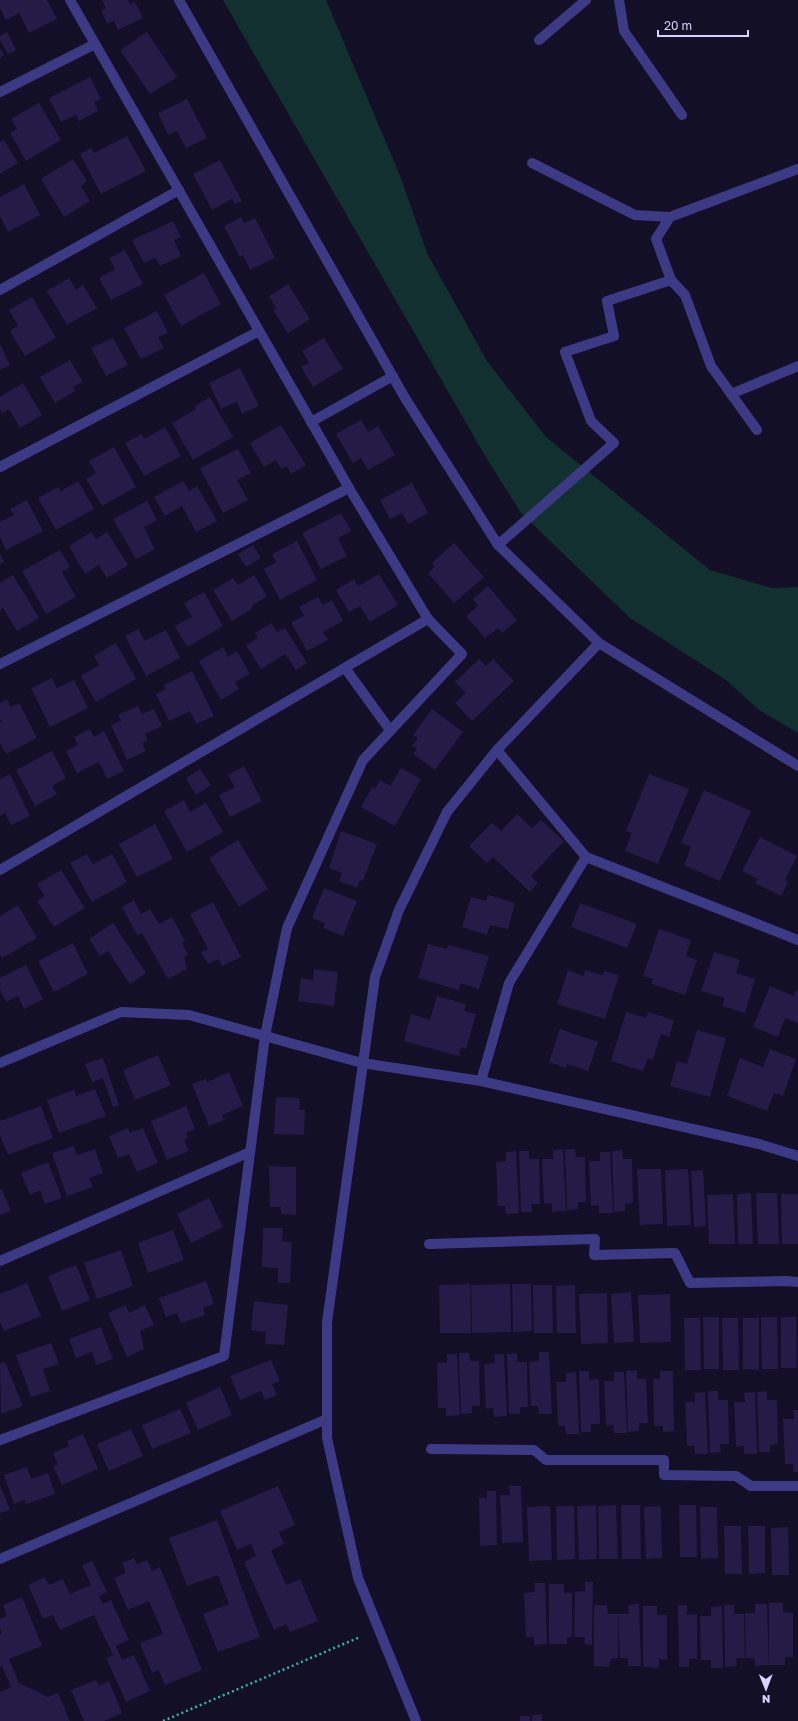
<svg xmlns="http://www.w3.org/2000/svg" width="798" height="1721" viewBox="0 0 798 1721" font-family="'Golos Text',sans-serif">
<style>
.green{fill:#12302f}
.building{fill:#241b47}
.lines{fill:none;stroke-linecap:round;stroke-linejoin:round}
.path{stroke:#2fb8b0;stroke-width:2.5;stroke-dasharray:2 3;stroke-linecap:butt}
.minor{stroke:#3d3a85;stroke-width:10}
</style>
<rect width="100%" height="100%" fill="#130f26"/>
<polygon class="green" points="223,0 326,0 401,178 427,253 487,361 546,437 710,570 772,588 798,587 798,733 759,710 726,680 630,618 521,513 484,454"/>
<g class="building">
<polygon points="0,0 47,0 57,19 29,33 19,13 6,20 0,8"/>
<polygon points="102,0 128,0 130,4 135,2 143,18 118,30 114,21 107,24 101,10 106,8"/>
<polygon points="7,32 16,50 8,54 0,40 0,36"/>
<polygon points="147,32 177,77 150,94 120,50"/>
<polygon points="0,48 4,55 0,58"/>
<polygon points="90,77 101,99 94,102 98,111 79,121 76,115 61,122 49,98"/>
<polygon points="187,99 207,138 186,148 177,131 168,135 158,113"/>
<polygon points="39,103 61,140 26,161 10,133 17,129 11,119"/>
<polygon points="127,136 146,171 101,194 80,154 91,148 94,153"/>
<polygon points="4,140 18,163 0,174 0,142"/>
<polygon points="73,159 87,181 81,186 90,201 64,217 41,179"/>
<polygon points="220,160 242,201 235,204 232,199 212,210 193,174"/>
<polygon points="24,184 40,215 8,232 0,216 0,197"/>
<polygon points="241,217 244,223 255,218 275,258 250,270 243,255 240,257 224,226"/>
<polygon points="173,221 181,237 174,240 181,256 160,266 156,258 144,263 132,240"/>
<polygon points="125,250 143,284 111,300 99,278 115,269 109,258"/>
<polygon points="204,273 221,304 181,326 164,295"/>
<polygon points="69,278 76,290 83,285 97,308 67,325 47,291"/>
<polygon points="288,284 310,319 288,333 273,310 276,308 269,296"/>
<polygon points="32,297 56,338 25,356 10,331 18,326 9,310"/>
<polygon points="157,311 168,333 158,337 164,348 141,359 124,328"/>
<polygon points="113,338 128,365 106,376 91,348"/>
<polygon points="324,338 343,369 313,387 301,367 309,363 302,351"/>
<polygon points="0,344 10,365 0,370"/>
<polygon points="70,360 83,382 73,387 75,391 55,403 40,377"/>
<polygon points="240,368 259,406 242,414 237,402 221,409 209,383"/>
<polygon points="23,383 42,415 20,428 9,409 2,413 0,409 0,397"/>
<polygon points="210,397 233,437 193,460 172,423 196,409 195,406"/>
<polygon points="361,420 368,432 378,426 395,455 368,470 361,458 353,463 336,434"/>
<polygon points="281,425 306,465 291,474 287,466 281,469 276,460 264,467 250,443"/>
<polygon points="165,427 181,456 144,476 125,443 142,434 144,439"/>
<polygon points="114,447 136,487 102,506 86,479 96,473 89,461"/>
<polygon points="238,449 251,473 237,480 248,500 223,513 200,468"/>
<polygon points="78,481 94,509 56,530 38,498 58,487 61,491"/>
<polygon points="183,481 189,491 197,486 217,521 196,532 182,506 165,516 154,497"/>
<polygon points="412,483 428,513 408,524 402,513 390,519 380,500"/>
<polygon points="27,500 43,531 6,550 0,537 0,522 14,515 10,509"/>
<polygon points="147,501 157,520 144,527 155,549 136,559 113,519"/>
<polygon points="341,513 351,531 338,538 347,556 321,569 302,533"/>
<polygon points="91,532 96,539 107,532 128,565 107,578 99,565 85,574 69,546"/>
<polygon points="297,541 317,580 280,600 264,569 276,562 272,554"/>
<polygon points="454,543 484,577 454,603 428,573 435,567 432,563"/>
<polygon points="253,545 261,558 246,567 238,554"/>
<polygon points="60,550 70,567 62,572 76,597 46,614 22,571"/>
<polygon points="0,553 4,562 0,564"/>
<polygon points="379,574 398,605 370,622 360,606 349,612 336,590 354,579 358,586"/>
<polygon points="13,575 39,618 17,631 3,608 0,610 0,583"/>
<polygon points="254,575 267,596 252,606 253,608 232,621 213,590 233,578 238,585"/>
<polygon points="488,586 517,620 502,633 498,628 485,638 466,616 478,606 473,599"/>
<polygon points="204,592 223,626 187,647 175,626 192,617 184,603"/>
<polygon points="318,597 323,605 332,600 343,621 323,632 328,640 307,651 291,622 304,616 299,607"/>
<polygon points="271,623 277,632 285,628 307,663 296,670 285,654 261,669 246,645 258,638 255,633"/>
<polygon points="138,629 145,641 166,630 180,658 146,676 125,636"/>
<polygon points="116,643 136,679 96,702 81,676 99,665 94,656"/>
<polygon points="223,647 228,657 237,651 250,674 235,682 239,689 221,700 199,661"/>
<polygon points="479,659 486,666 493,659 514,681 472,721 455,703 466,693 455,682"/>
<polygon points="192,671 214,716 196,724 190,711 169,721 156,694 166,689 164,685"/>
<polygon points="52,678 57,688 74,680 88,708 50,727 31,688"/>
<polygon points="7,699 11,707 19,703 37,738 6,754 0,743 0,723 2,722 0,719 0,703"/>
<polygon points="138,706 142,714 154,709 162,726 145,734 148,741 142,743 146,751 127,760 111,725 121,721 118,715"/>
<polygon points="432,709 463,732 435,770 413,754 417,749 412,746 418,738 413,735"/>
<polygon points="90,729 94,737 104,731 124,771 107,779 99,762 77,773 66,751 78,745 74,737"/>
<polygon points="52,751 66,778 52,786 57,794 35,806 16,770"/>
<polygon points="244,766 262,801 230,817 219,795 235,787 228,775"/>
<polygon points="401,768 421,779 395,826 361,807 372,787 375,789 380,780 390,786"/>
<polygon points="200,769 211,785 196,795 186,778"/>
<polygon points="10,774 30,816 11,825 5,813 0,816 0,779"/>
<polygon points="649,774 689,789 658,864 625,851 632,833 626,831"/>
<polygon points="704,790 751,811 720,881 684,865 691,847 681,843"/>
<polygon points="184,800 190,812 206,803 223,832 187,852 164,811"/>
<polygon points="517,814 532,828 541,820 564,841 531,876 538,883 530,892 493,857 487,863 469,846 492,823 501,831"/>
<polygon points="155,824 173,859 137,877 119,844"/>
<polygon points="341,831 377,844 363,881 360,880 357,888 339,881 342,873 329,868"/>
<polygon points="760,837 797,856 785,880 788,882 781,896 755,883 758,879 742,871"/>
<polygon points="238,840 268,889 239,907 209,858"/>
<polygon points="87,854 93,864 112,854 127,882 92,902 70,863"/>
<polygon points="61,870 85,908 54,927 37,901 45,896 37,884"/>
<polygon points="324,888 357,901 343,936 323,928 325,923 312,918"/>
<polygon points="488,895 515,903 508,929 490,925 487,935 462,927 471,897 486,901"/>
<polygon points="134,900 141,914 150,909 159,924 172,917 185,941 182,943 188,955 184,957 187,969 168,979 142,933 137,935 122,907"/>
<polygon points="213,902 241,957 222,966 219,959 208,964 201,952 208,949 190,914"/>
<polygon points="580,903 637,924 627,948 571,927"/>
<polygon points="18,905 37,938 2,958 0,955 0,916"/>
<polygon points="113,923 146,973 130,984 108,951 100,956 89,939"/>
<polygon points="659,929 691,940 686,956 697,960 685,995 652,984 653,979 643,976"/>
<polygon points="73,943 88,974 54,992 38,961"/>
<polygon points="428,944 447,949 448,945 489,956 479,989 460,983 459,990 418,978"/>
<polygon points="714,952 740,960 736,973 755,979 745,1013 722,1006 725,998 701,991"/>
<polygon points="26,965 43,999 24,1009 18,996 6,1002 0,990 0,978"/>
<polygon points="314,969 338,972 334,1006 298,1001 301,978 313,980"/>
<polygon points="568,970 584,976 585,970 603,975 604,971 619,975 605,1019 557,1004"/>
<polygon points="770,986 794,996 796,990 798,991 798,1023 785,1018 778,1037 753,1027"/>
<polygon points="437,996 466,1004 464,1011 476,1014 466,1049 461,1047 459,1056 404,1041 411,1014 430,1020"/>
<polygon points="626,1012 646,1018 648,1012 674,1020 669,1037 661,1034 653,1060 648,1058 643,1071 611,1061"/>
<polygon points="560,1029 598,1042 588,1071 567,1064 566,1068 549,1062"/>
<polygon points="697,1030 726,1038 710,1097 670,1086 677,1061 687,1064"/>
<polygon points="770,1049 796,1059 783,1096 774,1093 767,1111 727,1096 740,1058 763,1067"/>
<polygon points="158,1055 171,1085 135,1100 123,1070"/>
<polygon points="103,1058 119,1105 113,1107 103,1078 92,1082 85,1064"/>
<polygon points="229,1072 243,1106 222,1115 224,1120 209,1126 192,1084 206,1079 207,1082"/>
<polygon points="95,1089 106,1116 59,1133 47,1100 74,1090 76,1096"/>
<polygon points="276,1097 300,1098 299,1110 305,1110 304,1135 274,1134"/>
<polygon points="41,1106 53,1138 8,1155 0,1135 0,1121"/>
<polygon points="186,1106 195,1129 186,1133 188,1138 184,1140 189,1151 167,1160 151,1121"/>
<polygon points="128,1128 130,1133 143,1128 158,1163 137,1172 129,1154 118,1158 109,1136"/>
<polygon points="74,1146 77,1155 95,1149 103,1173 89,1178 93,1187 67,1196 52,1153"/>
<polygon points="563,1149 566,1211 552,1212 552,1203 544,1204 542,1159 553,1159 553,1150"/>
<polygon points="565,1149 575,1149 576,1157 585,1157 586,1202 578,1202 578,1209 567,1210"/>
<polygon points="622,1150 623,1159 632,1159 633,1203 625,1204 625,1211 614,1212 612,1151"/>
<polygon points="516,1151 519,1213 506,1214 505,1206 498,1206 496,1162 506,1161 506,1152"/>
<polygon points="519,1151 529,1151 529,1159 539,1159 540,1204 531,1204 532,1212 521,1212"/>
<polygon points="600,1152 610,1152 613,1213 599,1213 599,1205 591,1206 589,1161 600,1161"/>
<polygon points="48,1162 62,1198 45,1204 40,1190 30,1195 21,1173"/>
<polygon points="269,1166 296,1167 296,1215 281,1214 281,1207 270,1207"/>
<polygon points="637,1169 661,1169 663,1224 640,1225"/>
<polygon points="688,1169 691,1225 667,1226 665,1170"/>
<polygon points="703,1170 706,1226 694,1227 691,1171"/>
<polygon points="2,1189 11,1211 0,1215 0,1190"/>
<polygon points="751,1193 753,1244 738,1244 737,1194"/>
<polygon points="756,1193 777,1193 779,1244 758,1244"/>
<polygon points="733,1194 735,1244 709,1244 707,1195"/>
<polygon points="781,1194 798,1194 798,1244 782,1244"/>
<polygon points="209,1198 223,1227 191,1243 177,1214"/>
<polygon points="263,1228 283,1228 282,1241 292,1242 290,1283 278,1283 278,1268 262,1267"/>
<polygon points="173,1230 184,1260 148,1273 138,1243"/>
<polygon points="121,1250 133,1286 97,1299 84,1263"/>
<polygon points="76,1265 90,1300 62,1311 48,1276"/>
<polygon points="206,1281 214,1304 203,1308 205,1315 181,1323 177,1313 166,1317 159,1298"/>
<polygon points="27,1283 41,1316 4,1331 0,1322 0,1294"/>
<polygon points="470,1284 471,1333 440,1333 439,1285"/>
<polygon points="510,1284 511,1332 472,1333 471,1285"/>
<polygon points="512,1284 531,1284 532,1331 513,1332"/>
<polygon points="533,1285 552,1285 553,1333 534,1333"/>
<polygon points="575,1285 576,1333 557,1333 556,1286"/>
<polygon points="631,1292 634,1342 614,1343 611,1294"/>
<polygon points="607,1293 608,1343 581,1344 579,1294"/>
<polygon points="670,1294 671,1342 640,1343 638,1295"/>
<polygon points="254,1301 288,1305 284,1345 265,1344 266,1332 251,1330"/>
<polygon points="126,1305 129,1313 145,1305 154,1325 140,1331 144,1349 127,1357 108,1313"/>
<polygon points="703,1317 719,1317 719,1369 704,1369"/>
<polygon points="761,1317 777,1317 778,1369 762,1369"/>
<polygon points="781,1317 796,1317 797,1368 781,1368"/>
<polygon points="684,1318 700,1318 701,1370 685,1370"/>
<polygon points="722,1318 738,1318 739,1370 723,1370"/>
<polygon points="743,1318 759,1318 759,1370 743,1369"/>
<polygon points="101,1327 113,1359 96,1365 92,1352 76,1358 69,1339"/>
<polygon points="51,1343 59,1364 43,1369 50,1391 31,1397 16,1355"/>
<polygon points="539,1352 549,1352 552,1414 539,1414 538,1406 531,1406 529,1362 539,1361"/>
<polygon points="459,1353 469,1353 470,1361 479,1361 480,1406 472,1406 472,1413 461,1414"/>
<polygon points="517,1353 517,1362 527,1362 528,1407 520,1407 520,1414 509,1414 507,1354"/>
<polygon points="447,1354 457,1354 460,1415 446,1416 446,1408 438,1408 437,1363 447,1363"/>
<polygon points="494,1354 504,1354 507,1416 494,1417 493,1408 486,1409 484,1364 495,1363"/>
<polygon points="271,1360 280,1381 272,1384 277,1395 265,1400 261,1391 240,1400 230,1376"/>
<polygon points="5,1362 23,1406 1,1414 0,1364"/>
<polygon points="637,1370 637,1379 646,1379 648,1423 639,1423 639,1431 628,1432 626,1371"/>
<polygon points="579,1371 589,1371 589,1380 599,1379 600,1424 591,1424 591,1432 581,1432"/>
<polygon points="660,1371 673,1371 674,1431 663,1432 663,1426 654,1426 653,1379 660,1379"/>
<polygon points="576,1372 579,1434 566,1434 565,1426 558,1426 556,1382 566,1382 566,1373"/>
<polygon points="614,1372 624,1372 627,1433 614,1433 613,1425 606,1426 604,1381 614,1381"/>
<polygon points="220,1387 232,1415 198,1430 186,1403"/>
<polygon points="708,1391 718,1391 718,1400 728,1400 729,1444 720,1444 721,1452 710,1453"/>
<polygon points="767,1391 767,1400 777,1400 778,1444 770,1445 770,1452 759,1452 757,1392"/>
<polygon points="705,1392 708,1454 695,1454 694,1446 687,1446 685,1402 695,1402 695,1393"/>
<polygon points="755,1392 757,1454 744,1454 744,1446 736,1447 734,1402 745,1402 744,1393"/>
<polygon points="180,1409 191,1433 152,1449 142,1425"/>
<polygon points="793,1410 798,1410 798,1472 793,1472 793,1464 785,1464 783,1419 794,1419"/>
<polygon points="131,1429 143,1456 109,1471 97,1444"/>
<polygon points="83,1434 98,1469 62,1485 53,1467 58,1464 53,1453 69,1446 67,1441"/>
<polygon points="27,1467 31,1479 48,1473 55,1494 26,1504 25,1500 14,1504 4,1475"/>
<polygon points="0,1485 10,1510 0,1513"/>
<polygon points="278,1486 295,1525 279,1532 284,1544 271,1550 286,1585 300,1579 318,1621 290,1632 286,1624 274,1630 244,1562 256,1556 251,1544 237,1550 220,1511"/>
<polygon points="509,1486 521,1486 523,1542 502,1543 500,1495 510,1495"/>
<polygon points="487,1491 496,1491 497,1545 480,1546 479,1498 487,1498"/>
<polygon points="596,1505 597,1559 579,1560 577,1506"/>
<polygon points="616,1505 618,1559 599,1559 598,1506"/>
<polygon points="621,1505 640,1505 641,1559 622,1559"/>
<polygon points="679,1505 696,1505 697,1557 680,1557"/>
<polygon points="550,1506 552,1560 529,1561 527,1507"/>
<polygon points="556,1506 574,1506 575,1559 557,1560"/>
<polygon points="661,1506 662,1558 646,1559 644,1507"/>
<polygon points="700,1507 717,1507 718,1558 701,1559"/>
<polygon points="217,1520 260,1637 218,1652 203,1614 229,1604 218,1575 187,1586 169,1538"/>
<polygon points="724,1526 741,1526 742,1574 725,1574"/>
<polygon points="748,1526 765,1526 765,1573 749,1574"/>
<polygon points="788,1527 789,1575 772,1575 771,1528"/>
<polygon points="134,1558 137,1564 147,1560 152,1571 160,1567 202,1670 165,1685 159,1670 152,1673 140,1643 163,1634 149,1601 128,1610 114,1578 126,1573 122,1563"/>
<polygon points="92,1561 107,1592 99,1596 103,1604 111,1600 129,1640 116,1646 122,1660 134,1655 150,1691 126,1702 106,1658 113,1655 94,1615 60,1630 53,1615 43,1619 28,1585 45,1577 49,1585 63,1579 70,1594 91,1585 82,1565"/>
<polygon points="585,1582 593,1582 592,1645 584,1644 585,1637 574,1637 575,1592 585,1591"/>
<polygon points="534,1583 545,1583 547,1644 534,1645 534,1637 526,1637 524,1593 535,1592"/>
<polygon points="549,1584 564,1584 564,1593 572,1593 572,1637 567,1637 567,1644 549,1644"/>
<polygon points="22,1597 42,1646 9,1659 19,1683 48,1697 58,1693 70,1721 0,1721 0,1692 11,1687 2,1666 0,1667 0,1634 2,1633 0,1628 0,1619 7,1616 3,1605"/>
<polygon points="769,1603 783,1603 783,1612 793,1613 793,1657 785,1657 785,1665 769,1665"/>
<polygon points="639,1604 641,1666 628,1666 628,1658 620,1658 618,1614 629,1614 628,1605"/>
<polygon points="755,1604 767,1604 769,1665 755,1666 754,1658 746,1658 745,1613 755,1613"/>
<polygon points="594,1605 607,1605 608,1614 618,1614 618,1658 611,1659 609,1667 594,1666"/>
<polygon points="678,1605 687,1605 687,1615 697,1614 697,1659 689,1659 689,1667 679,1667"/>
<polygon points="724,1605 734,1605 734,1614 744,1614 745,1658 736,1658 737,1666 725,1667"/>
<polygon points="643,1606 657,1606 657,1615 667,1615 667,1660 659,1659 659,1668 643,1667"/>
<polygon points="722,1606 723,1668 711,1668 711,1660 701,1660 700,1616 711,1616 711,1607"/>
<polygon points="96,1680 99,1686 109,1681 122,1713 104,1721 84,1721 71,1690"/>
<polygon points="542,1714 542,1721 532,1721 532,1715"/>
<rect x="520" y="1716" width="10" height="5"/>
</g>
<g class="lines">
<polyline class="path" points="163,1721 360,1637"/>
<g class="minor">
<polyline points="179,0 405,398 498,545 599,643 798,766"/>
<polyline points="619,0 624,31 682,115"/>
<polyline points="539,40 586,0"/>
<polyline points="0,92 95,44"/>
<polyline points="532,163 635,215 670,217"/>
<polyline points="0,290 179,190"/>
<polyline points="731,394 798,366"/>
<polyline points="311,422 393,376"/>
<polyline points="757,430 711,366 685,295 671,280 656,239 670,217 798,169"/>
<polyline points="0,467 259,331"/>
<polyline points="498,545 614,443 591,421 565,352 614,336 607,301 671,280"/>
<polyline points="0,664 349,488"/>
<polyline points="345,668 390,730"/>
<polyline points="497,750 586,857 798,940"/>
<polyline points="0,870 428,619"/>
<polyline points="0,1063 121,1012 189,1015 362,1063 481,1081 759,1144 798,1156"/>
<polyline points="481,1081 509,983 586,857"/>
<polyline points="429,1244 595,1239 594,1255 675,1253 690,1283 786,1281 798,1282"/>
<polyline points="0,1261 250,1152"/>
<polyline points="0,1440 224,1356 265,1036 287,928 363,760 462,654 428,619 349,488 70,0"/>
<polyline points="431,1449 534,1450 546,1460 664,1460 664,1475 736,1476 751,1486 798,1486"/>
<polyline points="0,1559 327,1419"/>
<polyline points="416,1721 358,1578 327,1438 327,1322 375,977 399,910 447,812 497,750 599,643"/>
</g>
</g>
<g transform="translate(766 1689) rotate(179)" stroke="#130f26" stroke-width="3" paint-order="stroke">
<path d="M0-3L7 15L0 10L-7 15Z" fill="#d9d4ff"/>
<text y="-6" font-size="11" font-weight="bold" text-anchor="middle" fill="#d9d4ff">N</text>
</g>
<path d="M658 30v6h90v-6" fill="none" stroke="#d9d4ff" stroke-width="2"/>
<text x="664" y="30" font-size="12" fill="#d9d4ff" stroke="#130f26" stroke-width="3" paint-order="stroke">20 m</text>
</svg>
